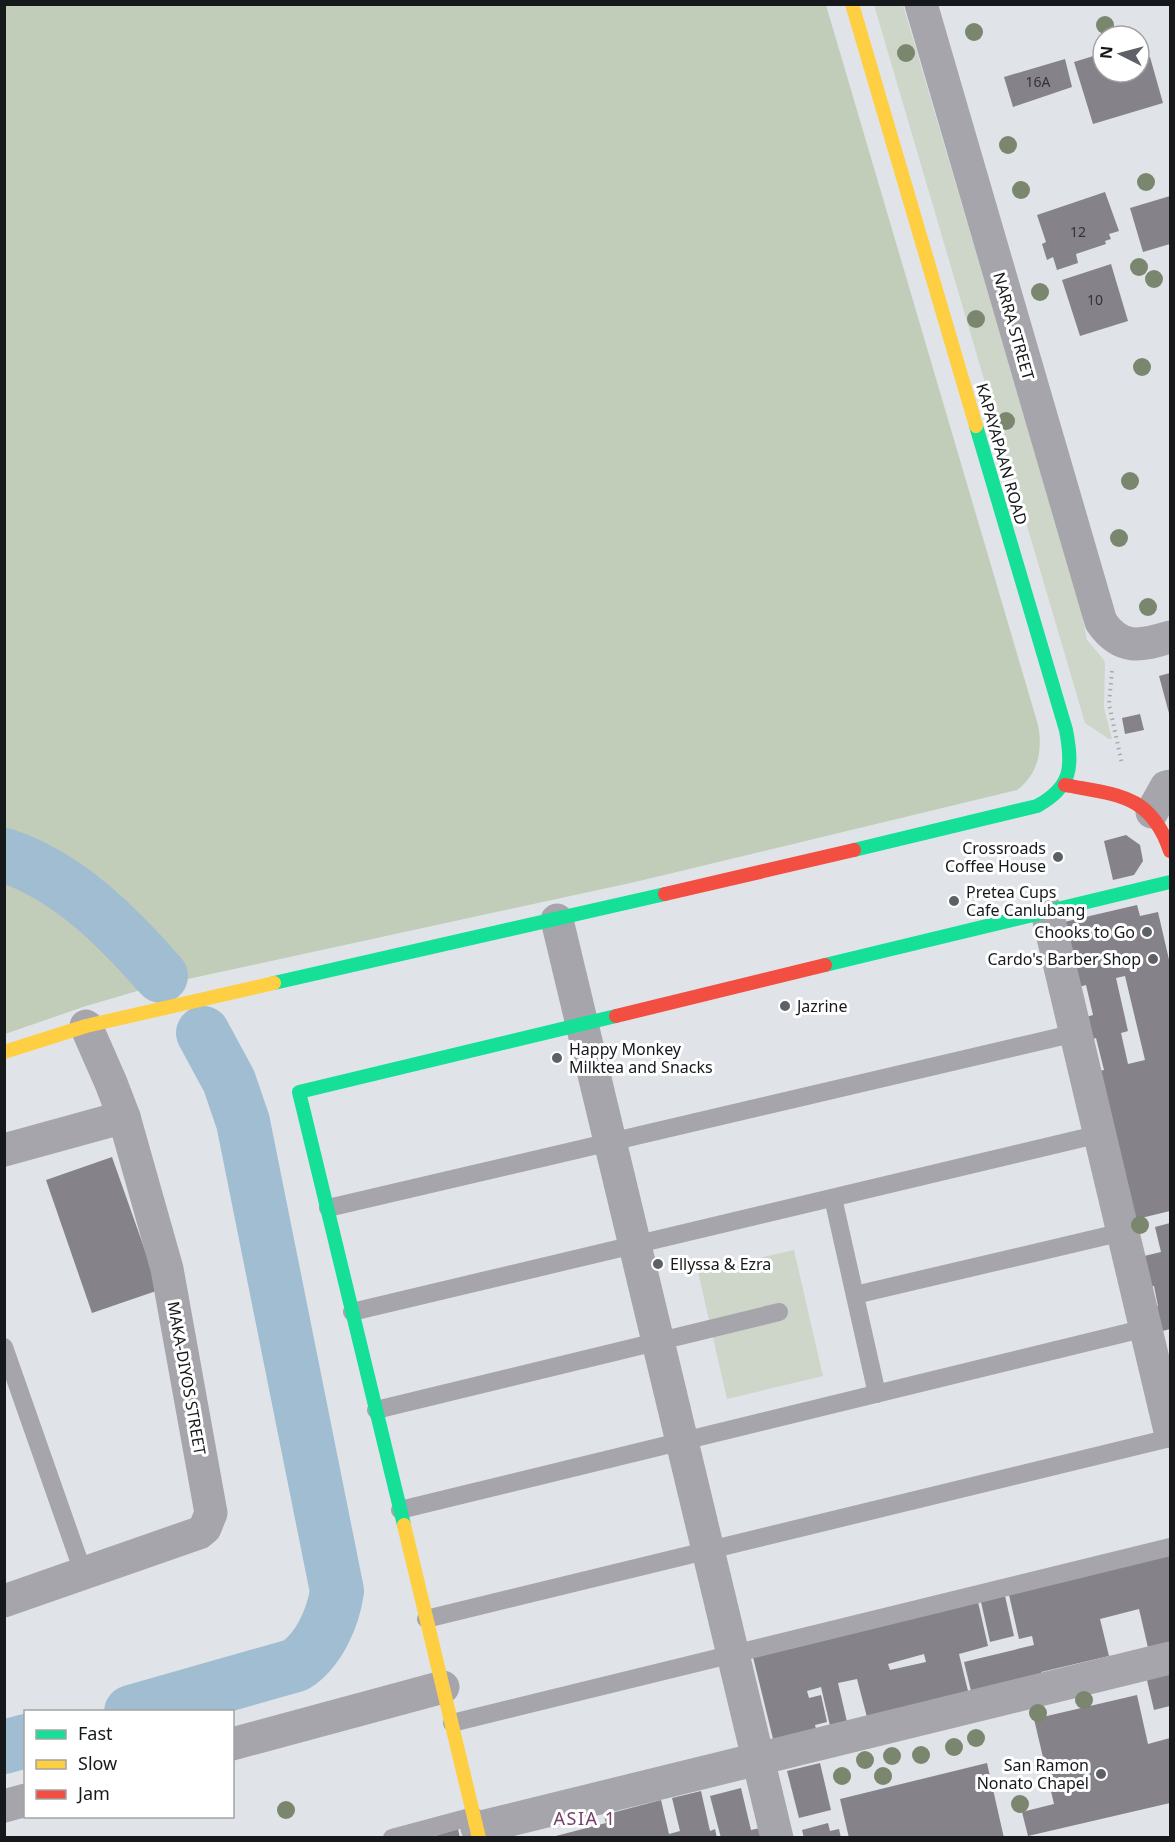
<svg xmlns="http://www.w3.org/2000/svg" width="1175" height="1842" viewBox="0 0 1175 1842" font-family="'Noto Sans',sans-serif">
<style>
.green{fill:#cdd6c9}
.forest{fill:#c1ccb9}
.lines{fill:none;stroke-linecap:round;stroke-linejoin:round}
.river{stroke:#a0bdd1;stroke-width:54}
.building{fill:#858289;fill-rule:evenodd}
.path{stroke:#a9a9ae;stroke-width:4;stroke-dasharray:1.5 4.5;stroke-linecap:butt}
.lane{stroke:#a6a5ab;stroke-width:18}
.street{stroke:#a6a5ab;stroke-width:33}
.fast{stroke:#16e098;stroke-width:14}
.slow{stroke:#ffcf43;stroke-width:14}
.jam{stroke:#f24e42;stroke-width:14}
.tree{fill:#7b866f}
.poi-dot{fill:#5d6064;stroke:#fff;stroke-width:2}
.labels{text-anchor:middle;stroke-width:6;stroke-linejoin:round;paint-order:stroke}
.number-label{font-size:14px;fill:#323337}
.street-label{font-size:16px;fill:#16191c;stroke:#fff}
.poi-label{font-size:16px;fill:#16191c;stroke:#fff;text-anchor:end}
.neighbourhood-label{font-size:18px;letter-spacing:1.5px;fill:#753e6c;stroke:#fff}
</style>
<rect width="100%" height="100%" fill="#e0e4e9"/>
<g class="green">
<polygon points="874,5 903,5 1080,605 1087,640 1104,660 1105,664 1104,708 1112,739 1109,739 1085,723"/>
<polygon points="794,1250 823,1376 727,1399 698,1272"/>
</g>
<path class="forest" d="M5,4L826,5L1038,725C1043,750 1038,775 1017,790L635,882L151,987L86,1006L5,1034Z"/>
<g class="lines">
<g class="river">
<path d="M4,855C68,876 118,927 161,976"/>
<path d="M131,1712L296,1665C319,1650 333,1618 337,1591L243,1122L229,1081L203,1033"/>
<polyline points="4,1747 26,1741"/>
</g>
</g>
<g class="building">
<polygon points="1103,53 1103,72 1139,72 1139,60 1150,57 1163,103 1093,124 1074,62"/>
<polygon points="1065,59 1072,87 1013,107 1004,77"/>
<polygon points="1105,192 1119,231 1109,234 1111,239 1105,241 1106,244 1076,254 1078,263 1057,270 1053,257 1047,260 1042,244 1046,242 1037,215"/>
<polygon points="1170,196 1170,244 1143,252 1130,208"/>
<polygon points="1111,264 1128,321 1080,336 1062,280"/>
<polygon points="1170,673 1170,717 1159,676"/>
<polygon points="1140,714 1144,730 1125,734 1122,718"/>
<polygon points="1126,835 1140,845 1143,861 1134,875 1113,880 1104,841"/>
<path d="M1137,905L1140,916L1158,912L1170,964V1211L1133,1220L1099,1071L1104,1070L1096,1038L1089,1040L1083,1018L1093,1015L1086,985L1079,987L1064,922ZM1125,976L1145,1060L1128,1064L1121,1033L1128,1031L1116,978Z"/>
<polygon points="112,1157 159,1290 92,1313 46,1180"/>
<polygon points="1170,1223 1170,1329 1159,1332 1154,1307 1158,1306 1154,1286 1147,1287 1140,1257 1161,1252 1155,1227"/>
<polygon points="1170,1555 1170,1646 1149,1652 1139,1609 1100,1619 1109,1656 1041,1672 1042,1678 972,1695 964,1662 1034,1645 1032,1636 1019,1639 1009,1595"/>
<polygon points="1005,1596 1014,1636 990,1642 981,1602"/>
<path d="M978,1602L988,1646L959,1654L968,1691L868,1721L857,1679L838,1683L848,1726L831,1730L821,1687L807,1691L809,1698L821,1695L827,1722L815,1725L817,1733L774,1743L753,1657ZM924,1654L926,1662L890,1670L888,1664Z"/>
<polygon points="1169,1670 1170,1706 1154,1710 1146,1676"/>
<polygon points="1137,1695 1148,1744 1170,1738 1170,1803 1028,1836 1022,1812 1054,1804 1034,1719"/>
<polygon points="820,1763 831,1810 799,1818 787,1771"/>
<polygon points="987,1763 1004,1838 849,1838 840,1799"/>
<polygon points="741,1788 751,1830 760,1828 762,1838 721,1838 710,1796"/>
<polygon points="701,1791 710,1831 715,1829 717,1838 548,1838 606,1823 604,1815 661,1800 669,1834 680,1831 672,1798"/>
<polygon points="828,1823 830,1831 839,1829 841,1838 804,1838 802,1830"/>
<polygon points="458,1829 460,1838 428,1838"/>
</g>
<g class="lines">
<polyline class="path" points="1112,671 1109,704 1122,764"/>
<g class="lane">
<polyline points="833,1198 877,1394"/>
<polyline points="328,1208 1076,1033"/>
<polyline points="855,1295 1123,1232"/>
<polyline points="352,1312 1100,1134"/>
<polyline points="4,1347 84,1575"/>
<polyline points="376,1410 779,1312"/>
<polyline points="400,1510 1146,1328"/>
<polyline points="426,1619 1170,1438"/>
<polyline points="452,1723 1170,1547"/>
<polyline points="392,1838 474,1816"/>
</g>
<g class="street">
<path d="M921,4L1101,622C1121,651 1140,646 1170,637"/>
<polyline points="1152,812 1166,787 1170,786"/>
<polyline points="1047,912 1170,1431"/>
<polyline points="557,920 777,1838"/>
<polyline points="4,1150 124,1117"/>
<polyline points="4,1601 199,1533 205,1528 211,1513 167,1269 124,1117 111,1083 86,1026"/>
<polyline points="232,1744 443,1687"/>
<polyline points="4,1806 26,1800"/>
<polyline points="477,1828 1170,1658"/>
</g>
<g class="fast">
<path d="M854,850L1037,806C1072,787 1073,767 1066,730L976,426"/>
<polyline points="825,965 1170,882"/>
<polyline points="274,983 665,894"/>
<polyline points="404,1525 299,1092 616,1016"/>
</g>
<g class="slow">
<polyline points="852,4 976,426"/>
<polyline points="4,1052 86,1026 274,983"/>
<polyline points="404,1525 479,1838"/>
</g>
<g class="jam">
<path d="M1065,785C1117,795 1151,794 1170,851"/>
<polyline points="665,894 854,850"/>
<polyline points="616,1016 825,965"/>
</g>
</g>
<g class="tree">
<circle cx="1105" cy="25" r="9"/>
<circle cx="974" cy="32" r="9"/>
<circle cx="906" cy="53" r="9"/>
<circle cx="1008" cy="145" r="9"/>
<circle cx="1146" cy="182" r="9"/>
<circle cx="1021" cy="190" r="9"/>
<circle cx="1139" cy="267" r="9"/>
<circle cx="1154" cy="279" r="9"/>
<circle cx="1040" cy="292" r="9"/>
<circle cx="976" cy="319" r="9"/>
<circle cx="1142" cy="367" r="9"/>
<circle cx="1006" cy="421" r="9"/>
<circle cx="1130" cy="481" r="9"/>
<circle cx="1119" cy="538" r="9"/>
<circle cx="1148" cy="607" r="9"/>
<circle cx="1140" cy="1225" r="9"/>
<circle cx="1084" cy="1700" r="9"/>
<circle cx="1038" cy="1713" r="9"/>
<circle cx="976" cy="1738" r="9"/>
<circle cx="954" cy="1747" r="9"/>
<circle cx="921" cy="1755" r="9"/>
<circle cx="892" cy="1756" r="9"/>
<circle cx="865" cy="1760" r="9"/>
<circle cx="842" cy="1776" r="9"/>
<circle cx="883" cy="1776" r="9"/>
<circle cx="1020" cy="1804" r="9"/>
<circle cx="286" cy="1810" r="9"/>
</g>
<g class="poi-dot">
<circle cx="1058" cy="857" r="6"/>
<circle cx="954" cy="901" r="6"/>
<circle cx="1147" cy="932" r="6"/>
<circle cx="1153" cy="959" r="6"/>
<circle cx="785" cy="1006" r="6"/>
<circle cx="557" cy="1058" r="6"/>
<circle cx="658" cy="1264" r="6"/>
<circle cx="1101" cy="1774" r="6"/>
</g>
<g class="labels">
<g class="number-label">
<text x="1038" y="87">16A</text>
<text x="1078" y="237">12</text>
<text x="1095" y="305">10</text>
</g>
<g class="street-label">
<text transform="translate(1014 326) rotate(74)" y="6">NARRA STREET</text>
<text transform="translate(1002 454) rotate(74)" y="6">KAPAYAPAAN ROAD</text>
<text transform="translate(187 1378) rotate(80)" y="6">MAKA-DIYOS STREET</text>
</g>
<g class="poi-label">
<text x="1046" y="854">Crossroads<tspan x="1046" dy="18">Coffee House</tspan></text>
<text x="966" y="898" text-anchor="start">Pretea Cups<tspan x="966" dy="18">Cafe Canlubang</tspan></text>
<text x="1135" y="938">Chooks to Go</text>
<text x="1141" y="965">Cardo's Barber Shop</text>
<text x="797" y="1012" text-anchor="start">Jazrine</text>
<text x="569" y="1055" text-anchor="start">Happy Monkey<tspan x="569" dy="18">Milktea and Snacks</tspan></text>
<text x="670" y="1270" text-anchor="start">Ellyssa &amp; Ezra</text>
<text x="1089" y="1771">San Ramon<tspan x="1089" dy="18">Nonato Chapel</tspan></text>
</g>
<g class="neighbourhood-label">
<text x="585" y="1825">ASIA 1</text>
</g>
</g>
<rect width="1175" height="1842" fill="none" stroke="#16191c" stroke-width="12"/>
<rect x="24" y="1710" width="210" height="108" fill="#ffffff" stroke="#a2a3a4" stroke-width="1.5"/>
<rect x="36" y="1730" width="30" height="9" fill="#16e098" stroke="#a2a3a4" stroke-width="1.5"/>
<text x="78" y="1740" font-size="18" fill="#16191c">Fast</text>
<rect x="36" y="1760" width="30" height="9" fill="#ffcf43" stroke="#a2a3a4" stroke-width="1.5"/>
<text x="78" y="1770" font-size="18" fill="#16191c">Slow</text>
<rect x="36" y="1790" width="30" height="9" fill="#f24e42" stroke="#a2a3a4" stroke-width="1.5"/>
<text x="78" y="1800" font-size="18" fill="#16191c">Jam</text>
<g transform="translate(1121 54) rotate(276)"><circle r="28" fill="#ffffff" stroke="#a2a3a4" stroke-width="1.5"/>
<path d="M0-4.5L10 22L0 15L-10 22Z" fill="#5d6064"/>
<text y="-9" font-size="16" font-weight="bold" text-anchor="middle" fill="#16191c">N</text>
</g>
</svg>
